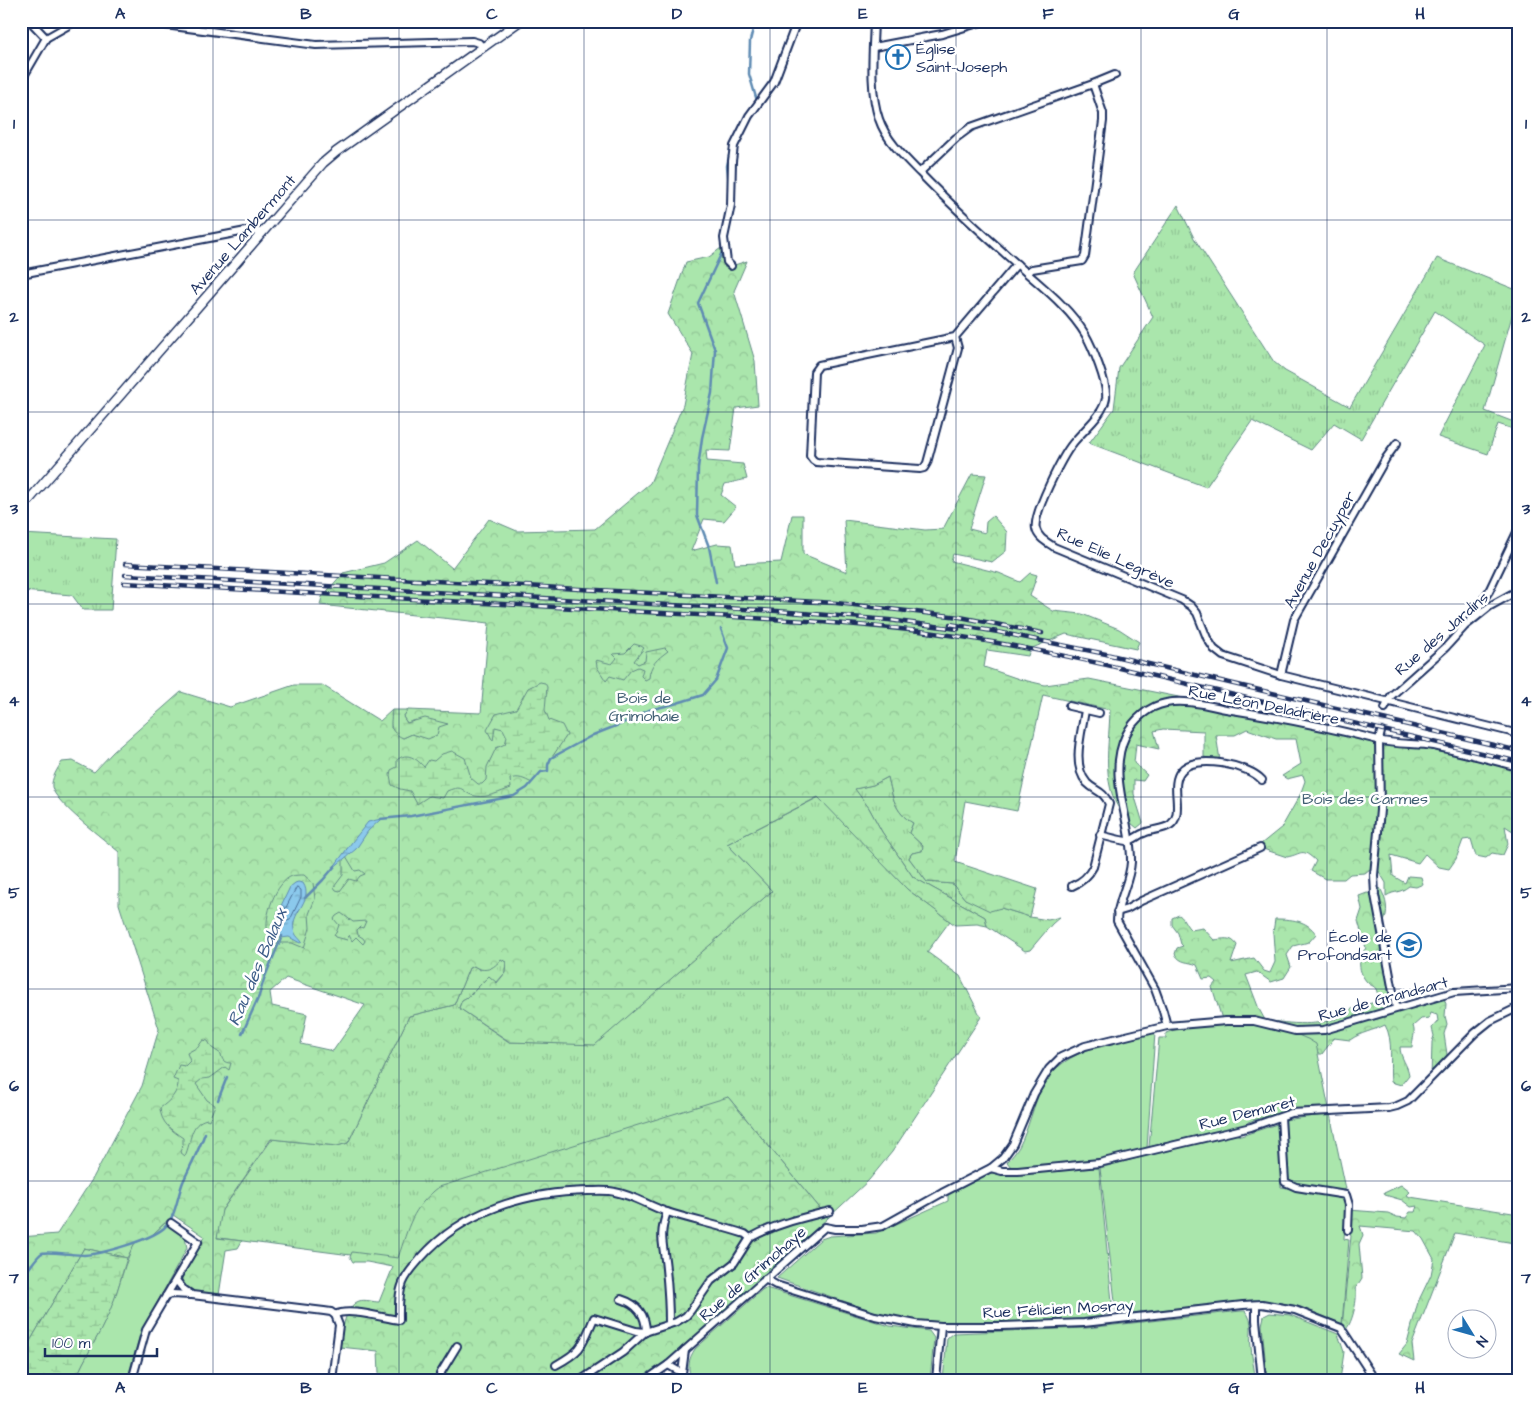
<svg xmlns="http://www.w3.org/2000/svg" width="1540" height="1401" viewBox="0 0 1540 1401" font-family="'Architects Daughter',sans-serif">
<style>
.grass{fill:url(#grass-tufts);stroke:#628a85}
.forest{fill:url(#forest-crowns);stroke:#628a85;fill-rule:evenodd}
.wetland{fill:url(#wetland-marsh);stroke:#628a85}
.garden{fill:#aae6ac;stroke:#628a85}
.water{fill:url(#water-ripples);stroke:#5e8bb3}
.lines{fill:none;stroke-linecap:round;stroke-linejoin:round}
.shore{stroke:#486d97;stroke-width:1}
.stream{stroke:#5e8bb3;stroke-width:2.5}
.minor-tunnel{stroke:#d1d5df;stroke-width:6;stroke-dasharray:6 3;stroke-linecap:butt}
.minor-casing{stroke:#1b2f5e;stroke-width:10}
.tertiary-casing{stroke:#1b2f5e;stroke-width:11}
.minor{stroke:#fff;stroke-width:6}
.tertiary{stroke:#fff;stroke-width:8}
.rail-casing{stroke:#1b2f5e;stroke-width:4.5}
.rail{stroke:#fff;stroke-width:2.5;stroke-dasharray:8;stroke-linecap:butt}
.grid{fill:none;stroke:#1b2f5e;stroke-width:1;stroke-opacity:0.55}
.labels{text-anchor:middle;stroke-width:5;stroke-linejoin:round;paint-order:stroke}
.poi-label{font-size:16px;fill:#1b2f5e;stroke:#fff;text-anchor:start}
.street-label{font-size:16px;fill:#1b2f5e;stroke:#fff}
.park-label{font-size:16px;fill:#3f5d72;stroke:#fff}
.water-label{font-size:18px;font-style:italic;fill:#3d5d89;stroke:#fff}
.neatline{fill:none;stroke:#1b2f5e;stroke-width:2}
.grid-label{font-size:16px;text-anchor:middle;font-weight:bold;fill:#1b2f5e}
</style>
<defs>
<pattern id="grass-tufts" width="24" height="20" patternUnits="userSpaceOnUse" patternTransform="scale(1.25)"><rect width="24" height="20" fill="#aae6ac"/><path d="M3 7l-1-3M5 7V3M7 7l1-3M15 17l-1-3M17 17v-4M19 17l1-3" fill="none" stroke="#92c696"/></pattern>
<pattern id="forest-crowns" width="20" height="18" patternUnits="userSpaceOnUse" patternTransform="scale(1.25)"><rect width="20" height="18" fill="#aae6ac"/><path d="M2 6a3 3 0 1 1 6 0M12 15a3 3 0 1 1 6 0" fill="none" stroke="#92c696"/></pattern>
<pattern id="wetland-marsh" width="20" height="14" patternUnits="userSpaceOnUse" patternTransform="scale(1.25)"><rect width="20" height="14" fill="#aae6ac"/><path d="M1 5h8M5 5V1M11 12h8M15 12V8" fill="none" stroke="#92c696"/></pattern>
<pattern id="water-ripples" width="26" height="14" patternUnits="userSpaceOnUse" patternTransform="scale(1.25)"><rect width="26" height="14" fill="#8bc9ec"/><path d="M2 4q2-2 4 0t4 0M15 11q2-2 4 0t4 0" fill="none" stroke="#71a4c2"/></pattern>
</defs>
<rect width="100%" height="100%" fill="#fff"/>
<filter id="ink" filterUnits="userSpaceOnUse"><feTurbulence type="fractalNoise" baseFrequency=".02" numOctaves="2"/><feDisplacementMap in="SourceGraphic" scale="10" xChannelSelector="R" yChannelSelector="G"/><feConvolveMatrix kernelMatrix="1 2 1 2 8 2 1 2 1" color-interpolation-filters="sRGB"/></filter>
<g filter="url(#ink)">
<g class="grass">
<polygon points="1178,205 1194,238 1274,362 1285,371 1350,407 1437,258 1519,291 1485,411 1519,424 1519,431 1498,424 1488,454 1438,437 1485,345 1435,311 1361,439 1334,423 1311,450 1252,421 1206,487 1089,443 1114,409 1119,368 1153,317 1133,273"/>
<polygon points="21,534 116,539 111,610 83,610 72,595 21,591"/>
<path d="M888,777C893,797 894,812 913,823L909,833L923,846L922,851L912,853L909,858L927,882L953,884L965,899L1001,908L1030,917L1048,920L1060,917L1052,924L1030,950L1025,951L987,926L985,917L913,877L882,832L869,808L854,789L873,785Z"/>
<path d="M819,797L886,857L888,869L907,889L950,921L927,952L960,976L981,1017L892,1152L869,1180L828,1218L728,1097L397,1261L204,1236L272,1139L337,1146L348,1143L409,1016L454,1005L469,968L474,966L480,970L501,959L506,962L505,973L496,983L489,976C480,984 473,995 462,1000L459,1008L509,1042L595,1044L772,891L727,844Z"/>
</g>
<g class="forest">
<path d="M721,248L725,268L747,261L734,291L755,361L758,405L736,408L730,451L706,450L707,461L743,464L747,479L725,484L721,495L736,507L724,521L704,519L691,551L717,544L732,545L735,564L781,562L792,515H803V554L847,572L844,520L925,530L943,529L972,474L986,475L969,529L985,533L986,522L993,516L1007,532L1006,551L992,562L953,554L951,561L999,573L1020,582L1030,573L1037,575L1030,596L1053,611L1082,614L1119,629L1139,642L1136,649L1066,634L1030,649L1028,656L987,650L984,667L1019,679L1045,685L1089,679L1442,750L1519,770V835L1505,826L1508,844L1503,855L1492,853L1486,858L1476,856L1471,839L1463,840L1456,859L1449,869L1439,867L1425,854L1418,863L1391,855L1393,876L1405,883L1408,876L1421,877L1423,884L1416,887L1409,886C1399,894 1396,890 1386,896V883L1375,865L1365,873L1350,874L1344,879H1325L1311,871L1316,861C1301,847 1303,854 1287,857L1260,848L1261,844L1282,827L1300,795L1305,781L1303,775L1287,779L1282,776L1301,764L1296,739H1276L1247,729L1235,735H1216L1220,760L1204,757V731L1163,729L1154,731L1159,749L1136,744L1134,763L1147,775L1143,781L1134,780V794L1143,823L1137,828C1097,798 1109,753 1110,710L1043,695L1017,811L965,801L955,862L1037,889L1030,917L1001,908L990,911L965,899L953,884L927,882L909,858L912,853L922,851L923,846L909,833L913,823C894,812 893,797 888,777L873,785L855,789L869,808L882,832L913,877L985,917L987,926L977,924L955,925L907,889L818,797L727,844L772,891L595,1045L510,1042L459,1008L462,1000C473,995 480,984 489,976L497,983L505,973L506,962L501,959C494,969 484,973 474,966L469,968L454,1005L409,1016L348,1143L337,1146L271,1139L222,1210L217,1238L242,1241L238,1248L226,1250L219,1295L190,1292L183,1285L182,1278L204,1236L173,1215L150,1237L135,1243L127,1258L84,1248L21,1357V1237L57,1234L93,1178L142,1086L159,1029L119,904V852C105,840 55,803 52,787C51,779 57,769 62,762L73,761L94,772L113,752L181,692L230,707L294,685H322L380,721L392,710L391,728L403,738L412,734L421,736L416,720L407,723L403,717L408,710L481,713L489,623L320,605L322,597L343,573L384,563L418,540L452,568L489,519L517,531L595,529L650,483L683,405L693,354L668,314L686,262L709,257ZM286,978L365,1005L333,1051L301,1044L307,1014L272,1006L270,992Z"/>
<path d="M1380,888C1387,900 1389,912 1383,924L1396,1008L1443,995L1446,1004L1445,1016L1447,1024L1444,1034L1448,1061L1431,1078L1432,1042L1434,1036L1432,1028L1438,1021L1437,1015L1431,1013L1429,1018L1421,1019L1413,1026C1416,1034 1412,1039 1412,1047H1400C1400,1058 1408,1065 1409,1075L1401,1085L1391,1082C1389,1064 1394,1040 1385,1025C1373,1031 1361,1032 1350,1040L1334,1038L1322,1054H1308L1237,1030L1222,1019L1212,987L1216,982L1211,978L1203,979L1197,965C1188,961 1181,964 1175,954L1177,948L1183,946L1181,944L1178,933L1172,925V918L1179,915C1185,919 1185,925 1191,930L1203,928L1214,940C1223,939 1231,936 1237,945L1231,963L1254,958L1264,971L1270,973L1275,962L1273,933L1275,919C1291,919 1307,920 1316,934L1309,942L1293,946L1287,955L1291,967L1284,978L1271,982L1257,972L1246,975L1259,1009L1265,1020C1291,1024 1318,1027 1343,1016C1347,1014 1348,1011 1352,1009C1360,1005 1370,1003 1379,1002C1378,998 1378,993 1376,989C1374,985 1370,986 1367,982C1358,972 1357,958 1366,948L1358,921L1362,909L1359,896L1367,893L1375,894Z"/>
<path d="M728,1097L828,1218L673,1356L639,1380H397L379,1373L378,1351L340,1347C342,1334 344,1306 359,1301C365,1299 373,1302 379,1302L393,1267L367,1262H353L350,1257L352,1252L398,1258C409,1226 411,1209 439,1187Z"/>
<path d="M1401,1185L1410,1192L1407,1195L1410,1197L1519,1214V1235L1514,1243L1455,1233L1412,1344L1414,1361L1399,1354L1407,1344L1418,1302L1431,1275L1434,1259L1423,1239L1416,1231L1360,1226L1363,1235L1359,1244L1362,1278L1355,1289C1359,1296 1352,1324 1346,1329L1342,1327L1351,1236L1348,1230L1349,1210L1388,1213L1397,1217L1406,1218L1410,1212H1415L1417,1206L1411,1207L1402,1200L1385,1195L1384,1193Z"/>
</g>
<g class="wetland">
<path d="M634,644L641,646L644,648L634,661L638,664L645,661L646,652L665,648L668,651C657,659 650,665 649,678L645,680L641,676L643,669L638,667L631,670L623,680L610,676L606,681L597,667L596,660L612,664L617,658L613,654L625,653Z"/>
<path d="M540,682L545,683L547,687L545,710L549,720L562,725L567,735L548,763V770L541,772L532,783C524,779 519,776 510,779L511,788C500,792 488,798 476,796C461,794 466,783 447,791L443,798L429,796L417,804L410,791L400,789L392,785L390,775L391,770L397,767V760C407,751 417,759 424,767L429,760L434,761L442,754L452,751L465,758L471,778L478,784H482L486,780L487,767L496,748L505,744L507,737L503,729L495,727L493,741L487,730L496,714L516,709L528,688Z"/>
<path d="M392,710H408L403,717L407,723L425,718L448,724L439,727L437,735L428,739L412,734L403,738C388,731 391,725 392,710Z"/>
<polygon points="346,856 355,871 360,870 365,874 360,876 356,881 349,879 340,891 336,890 334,887 343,875 343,859"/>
<path d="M304,875L313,883L315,899L309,914L310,928L304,948L292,943H275C273,940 269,936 268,933C263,917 276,882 292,876C295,875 301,875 304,875Z"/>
<polygon points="341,913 353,922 366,921 363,928 360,927 357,930 358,935 363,938 365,941 363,944 356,937 352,941 349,935 347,940 336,937 334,934 336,933 339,925 334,919 336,916"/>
<path d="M203,1040L208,1041L212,1048L221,1054C222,1060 224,1063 231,1063L229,1070L225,1067L210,1078L202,1079L196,1084L207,1100L215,1105L209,1120L207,1119C189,1123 192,1141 185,1156L180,1152L183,1144V1138C171,1130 161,1123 160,1108C169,1102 179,1092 178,1081L173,1079L179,1065L185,1066L190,1061L187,1053L198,1047Z"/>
<path d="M84,1248L127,1258C121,1276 117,1296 109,1314C99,1336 85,1357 75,1380H21V1357Z"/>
</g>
<g class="garden">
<path d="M1236,1024C1260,1025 1296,1030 1316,1044L1329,1109C1300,1106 1276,1113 1248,1122V1125C1215,1133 1182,1138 1149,1147L1159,1038H1166V1033C1187,1024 1214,1025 1236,1024Z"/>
<path d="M1155,1033L1147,1148L1084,1163L1034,1167H1011L1007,1162C1011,1158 1016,1152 1019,1147C1029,1128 1033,1105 1043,1085C1062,1049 1119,1040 1155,1033Z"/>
<polygon points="1330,1114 1346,1189 1339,1191 1294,1184 1287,1178 1284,1120"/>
<path d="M1277,1124L1279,1125L1281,1187L1335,1195C1339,1196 1343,1197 1345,1201C1349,1209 1344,1230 1344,1239L1349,1240L1342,1324L1301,1307L1289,1304L1254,1300L1131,1313L1129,1310L1116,1311L1100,1168L1213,1138L1235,1134L1241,1136Z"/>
<polygon points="1078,1168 1099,1168 1113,1312 1089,1319 1053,1320 999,1323 920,1321 878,1313 777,1278 821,1239 830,1236 876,1233 948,1201 948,1195 990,1173 1016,1175"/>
<path d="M165,1223L185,1237L187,1248L140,1334L127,1380H75C85,1357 99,1336 109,1313C118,1293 122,1271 131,1250L135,1243L150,1237Z"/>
<path d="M766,1288L890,1326L929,1331L934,1338L930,1380H692C687,1369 688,1359 695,1349L763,1289Z"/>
<path d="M1241,1311H1245C1255,1321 1249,1335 1251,1347C1252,1358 1254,1369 1256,1380H943L947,1338L953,1333L1087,1328Z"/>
<polygon points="1270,1313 1290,1315 1338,1334 1344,1352 1340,1380 1267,1380 1262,1325 1264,1316"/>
</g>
<g class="water">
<polygon points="381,819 368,831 356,849 333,868 352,842 368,822"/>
<path d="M298,882L303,883C315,902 287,914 295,933C296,936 300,939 302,942L300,943L289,937L281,938L277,935L276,930L280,922L277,917L278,912L290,887L295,883Z"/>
</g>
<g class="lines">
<polygon class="shore" points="297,887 301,890 301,897 290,920 287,921 283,914"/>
<g class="stream">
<polyline points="755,21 750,41 749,74 757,101 756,103"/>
<polyline points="739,130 744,119"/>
<polyline points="729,185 727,166 730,151"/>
<polyline points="716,582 709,547 697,515 698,468 702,438 712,393 715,350 698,303 723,250"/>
<polyline points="380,819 411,816 514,796 527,788 541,772 548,771 548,765 551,758 593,735 621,724 649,710 674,704 703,695 716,680 728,648 721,629"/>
<polyline points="305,898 323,880 335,866"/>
<polyline points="242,1034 259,996 264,979 282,936"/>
<polyline points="218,1100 227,1077"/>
<path d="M21,1289C23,1285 23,1281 24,1277C25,1273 38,1255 42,1253C47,1251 75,1255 84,1255C102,1254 150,1240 164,1228C176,1217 177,1197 183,1182C190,1166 199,1150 205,1133"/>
</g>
<polyline class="minor-tunnel" points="1381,732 1385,708"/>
<defs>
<g id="minor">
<polyline points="30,21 46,38"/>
<polyline points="135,21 316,45 472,41 479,43 483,47"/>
<path d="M874,21C873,52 869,90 879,119C886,140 904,157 920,173C951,205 985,236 1019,266C1042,287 1069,307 1085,334C1092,346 1108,384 1106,398C1103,416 1084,429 1073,443C1063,455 1032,515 1036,529C1038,538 1047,542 1054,547L1182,600L1191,606L1197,613L1207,638L1214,649L1223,656L1281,675L1519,734"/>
<polyline points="874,47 942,34 985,21"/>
<polyline points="21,81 46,38 76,21"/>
<polyline points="1093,84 1115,75"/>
<polyline points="920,172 956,138 971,127 1093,84 1103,113 1103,121 1085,256 1082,261 1032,269 1026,272"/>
<polyline points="731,266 727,262 724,238 731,205 732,161 734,146 749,116 774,82 797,21"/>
<polyline points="21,274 246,231 262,232"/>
<polyline points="955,337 958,348 927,463 924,468 920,469 816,462 813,460 810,456 814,372 819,365 955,337 1017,264"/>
<polyline points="1470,620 1489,591 1519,528"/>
<polyline points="1281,675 1294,620 1386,458 1397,443"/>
<polyline points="1069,706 1099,713"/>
<polyline points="1385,708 1391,696 1446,647 1465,626 1490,606 1519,590"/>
<polyline points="1381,732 1379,740 1380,810 1374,875 1375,895 1396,1008"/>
<path d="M1100,835C1109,837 1118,840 1127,841C1133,841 1138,835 1144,833C1152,829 1162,830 1170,825C1173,823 1175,820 1176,816C1180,802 1171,783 1181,771C1194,753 1249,765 1262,780"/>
<path d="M1072,886C1082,882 1088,877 1093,867L1109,804C1103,790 1096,792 1087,783C1071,765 1082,732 1085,710"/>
<polyline points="1117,912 1127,909 1141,901 1260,848"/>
<path d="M1167,1026L1163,1011L1155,989L1117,921C1117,900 1130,883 1131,862C1132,820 1106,776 1126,735C1133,720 1149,706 1166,703C1185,699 1206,705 1226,709C1277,717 1328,727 1378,740C1395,745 1416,743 1434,746C1463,752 1491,760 1519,767"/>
<polyline points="1281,1117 1285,1182 1296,1187 1346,1195 1349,1205 1348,1230"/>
<polyline points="991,1168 1002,1171 1018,1171 1099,1163 1251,1127 1291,1113 1389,1108 1397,1106 1408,1101 1475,1033 1490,1021 1519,1007"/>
<path d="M667,1212C658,1238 664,1244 666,1269C668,1288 669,1306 669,1324"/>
<polyline points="765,1279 776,1285 875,1316 916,1324 941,1326 1002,1326 1084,1323 1243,1305 1262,1304 1295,1310 1341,1328 1375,1380"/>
<path d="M176,1280L183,1289L192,1295L324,1311L331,1312L335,1315C347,1307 383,1318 399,1320C399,1308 398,1294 403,1283C407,1273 414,1266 421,1258C463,1210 527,1192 588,1191C597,1191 607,1190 615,1192C632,1195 648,1205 664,1211C691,1220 718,1225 745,1234L750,1238C775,1224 802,1218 830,1211"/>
<polyline points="166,1296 172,1294 190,1295"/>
<path d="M621,1299C637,1304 646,1315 646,1332"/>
<polyline points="1256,1305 1256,1320 1262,1380"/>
<path d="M556,1365C583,1350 582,1346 594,1318L636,1331L645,1332L676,1322L686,1316L691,1310L711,1281L734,1263L750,1238"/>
<polyline points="668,1365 682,1373"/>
<polyline points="132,1380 146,1330 198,1242 171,1223"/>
<polyline points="332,1380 339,1325 335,1315"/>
<polyline points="445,1380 440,1374 457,1346"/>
<polyline points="581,1380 623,1352 645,1332"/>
<polyline points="646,1380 668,1365 825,1227 835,1229 862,1229 883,1226 942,1193 991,1168 1003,1158 1013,1144 1034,1094 1049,1069 1061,1057 1085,1046 1167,1026 1226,1021 1254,1021 1295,1031 1324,1030 1454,992 1519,988"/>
<polyline points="685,1380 682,1373 685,1350"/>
<polyline points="936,1380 941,1326"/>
</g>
<polyline id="tertiary" points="21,505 28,501 323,163 336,152 520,21"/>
</defs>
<use href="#minor" class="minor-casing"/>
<use href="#tertiary" class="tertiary-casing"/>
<use href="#minor" class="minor"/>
<use href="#tertiary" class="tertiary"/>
<defs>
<g id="rail">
<polyline points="125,564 836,603 960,617 1042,633"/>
<polyline points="125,575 777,611 889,620 958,629"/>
<path d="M124,583L807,621C857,625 907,628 956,636C1007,644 1057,654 1107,665L1519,762"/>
<polyline points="950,624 998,632 1106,654 1519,751"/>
</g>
</defs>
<use href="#rail" class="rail-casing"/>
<use href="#rail" class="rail"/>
</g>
</g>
<path class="grid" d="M213,21V1380M399,21V1380M584,21V1380M770,21V1380M956,21V1380M1141,21V1380M1327,21V1380M21,220H1519M21,412H1519M21,604H1519M21,797H1519M21,989H1519M21,1181H1519"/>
<defs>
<symbol id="church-ring" viewBox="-11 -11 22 22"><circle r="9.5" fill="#fff" stroke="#1f6fb2" stroke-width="1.5"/><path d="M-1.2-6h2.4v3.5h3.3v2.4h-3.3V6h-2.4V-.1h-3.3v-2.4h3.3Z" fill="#1f6fb2"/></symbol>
<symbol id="school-ring" viewBox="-11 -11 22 22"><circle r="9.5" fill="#fff" stroke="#1f6fb2" stroke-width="1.5"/><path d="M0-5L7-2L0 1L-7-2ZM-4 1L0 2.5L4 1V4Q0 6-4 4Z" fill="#1f6fb2"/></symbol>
</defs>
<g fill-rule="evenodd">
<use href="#church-ring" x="884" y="43" width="28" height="28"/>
<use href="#school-ring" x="1395" y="931" width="28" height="28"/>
</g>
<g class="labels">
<g class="poi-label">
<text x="916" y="54">Église<tspan x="916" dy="18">Saint-Joseph</tspan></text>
<text x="1392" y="942" text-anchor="end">École de<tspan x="1392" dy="18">Profondsart</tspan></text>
</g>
<g class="street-label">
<text transform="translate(242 234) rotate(-49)" y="6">Avenue Lambermont</text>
<text transform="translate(1319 549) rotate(-61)" y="6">Avenue Decuyper</text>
<text transform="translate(1116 557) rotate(24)" y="6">Rue Elie Legrève</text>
<text transform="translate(1441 633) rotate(-41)" y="6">Rue des Jardins</text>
<text transform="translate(1264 704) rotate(11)" y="6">Rue Léon Deladrière</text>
<text transform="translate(1383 998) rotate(-15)" y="6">Rue de Grandsart</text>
<text transform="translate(1247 1112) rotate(-14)" y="6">Rue Demaret</text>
<text transform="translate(752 1273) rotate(-41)" y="6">Rue de Grimohaye</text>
<text transform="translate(1058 1308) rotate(-3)" y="6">Rue Félicien Mosray</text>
</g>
<g class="park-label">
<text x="644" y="703">Bois de<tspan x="644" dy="18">Grimohaie</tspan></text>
<text x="1365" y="804">Bois des Carmes</text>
</g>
<g class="water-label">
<text transform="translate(257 967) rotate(-67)" y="6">Rau des Balaux</text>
</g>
</g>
<rect width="1540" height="1401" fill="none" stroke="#fff" stroke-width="55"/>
<g transform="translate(1472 1334) rotate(127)"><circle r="24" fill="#ffffff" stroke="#a4acbf"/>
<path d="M0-4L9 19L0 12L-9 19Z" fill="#1f6fb2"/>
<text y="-8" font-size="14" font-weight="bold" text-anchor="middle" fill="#1b2f5e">N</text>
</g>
<path d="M45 1348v8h112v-8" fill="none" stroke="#1b2f5e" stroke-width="2.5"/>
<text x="52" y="1348" font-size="15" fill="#1b2f5e" stroke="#ffffff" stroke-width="4" paint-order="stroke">100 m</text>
<rect x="28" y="28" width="1484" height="1346" class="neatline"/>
<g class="grid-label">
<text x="120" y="19">A</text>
<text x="306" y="19">B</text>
<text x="492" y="19">C</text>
<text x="677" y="19">D</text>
<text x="863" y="19">E</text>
<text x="1048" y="19">F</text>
<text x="1234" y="19">G</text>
<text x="1420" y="19">H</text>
<text x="14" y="129">1</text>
<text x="1526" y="129">1</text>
<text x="14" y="322">2</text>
<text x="1526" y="322">2</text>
<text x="14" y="514">3</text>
<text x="1526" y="514">3</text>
<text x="14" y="706">4</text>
<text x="1526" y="706">4</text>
<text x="14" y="898">5</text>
<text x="1526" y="898">5</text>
<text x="14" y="1091">6</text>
<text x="1526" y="1091">6</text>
<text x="14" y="1283">7</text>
<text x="1526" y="1283">7</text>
<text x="120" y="1393">A</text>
<text x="306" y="1393">B</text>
<text x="492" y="1393">C</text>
<text x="677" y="1393">D</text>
<text x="863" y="1393">E</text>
<text x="1048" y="1393">F</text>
<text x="1234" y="1393">G</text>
<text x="1420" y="1393">H</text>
</g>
</svg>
